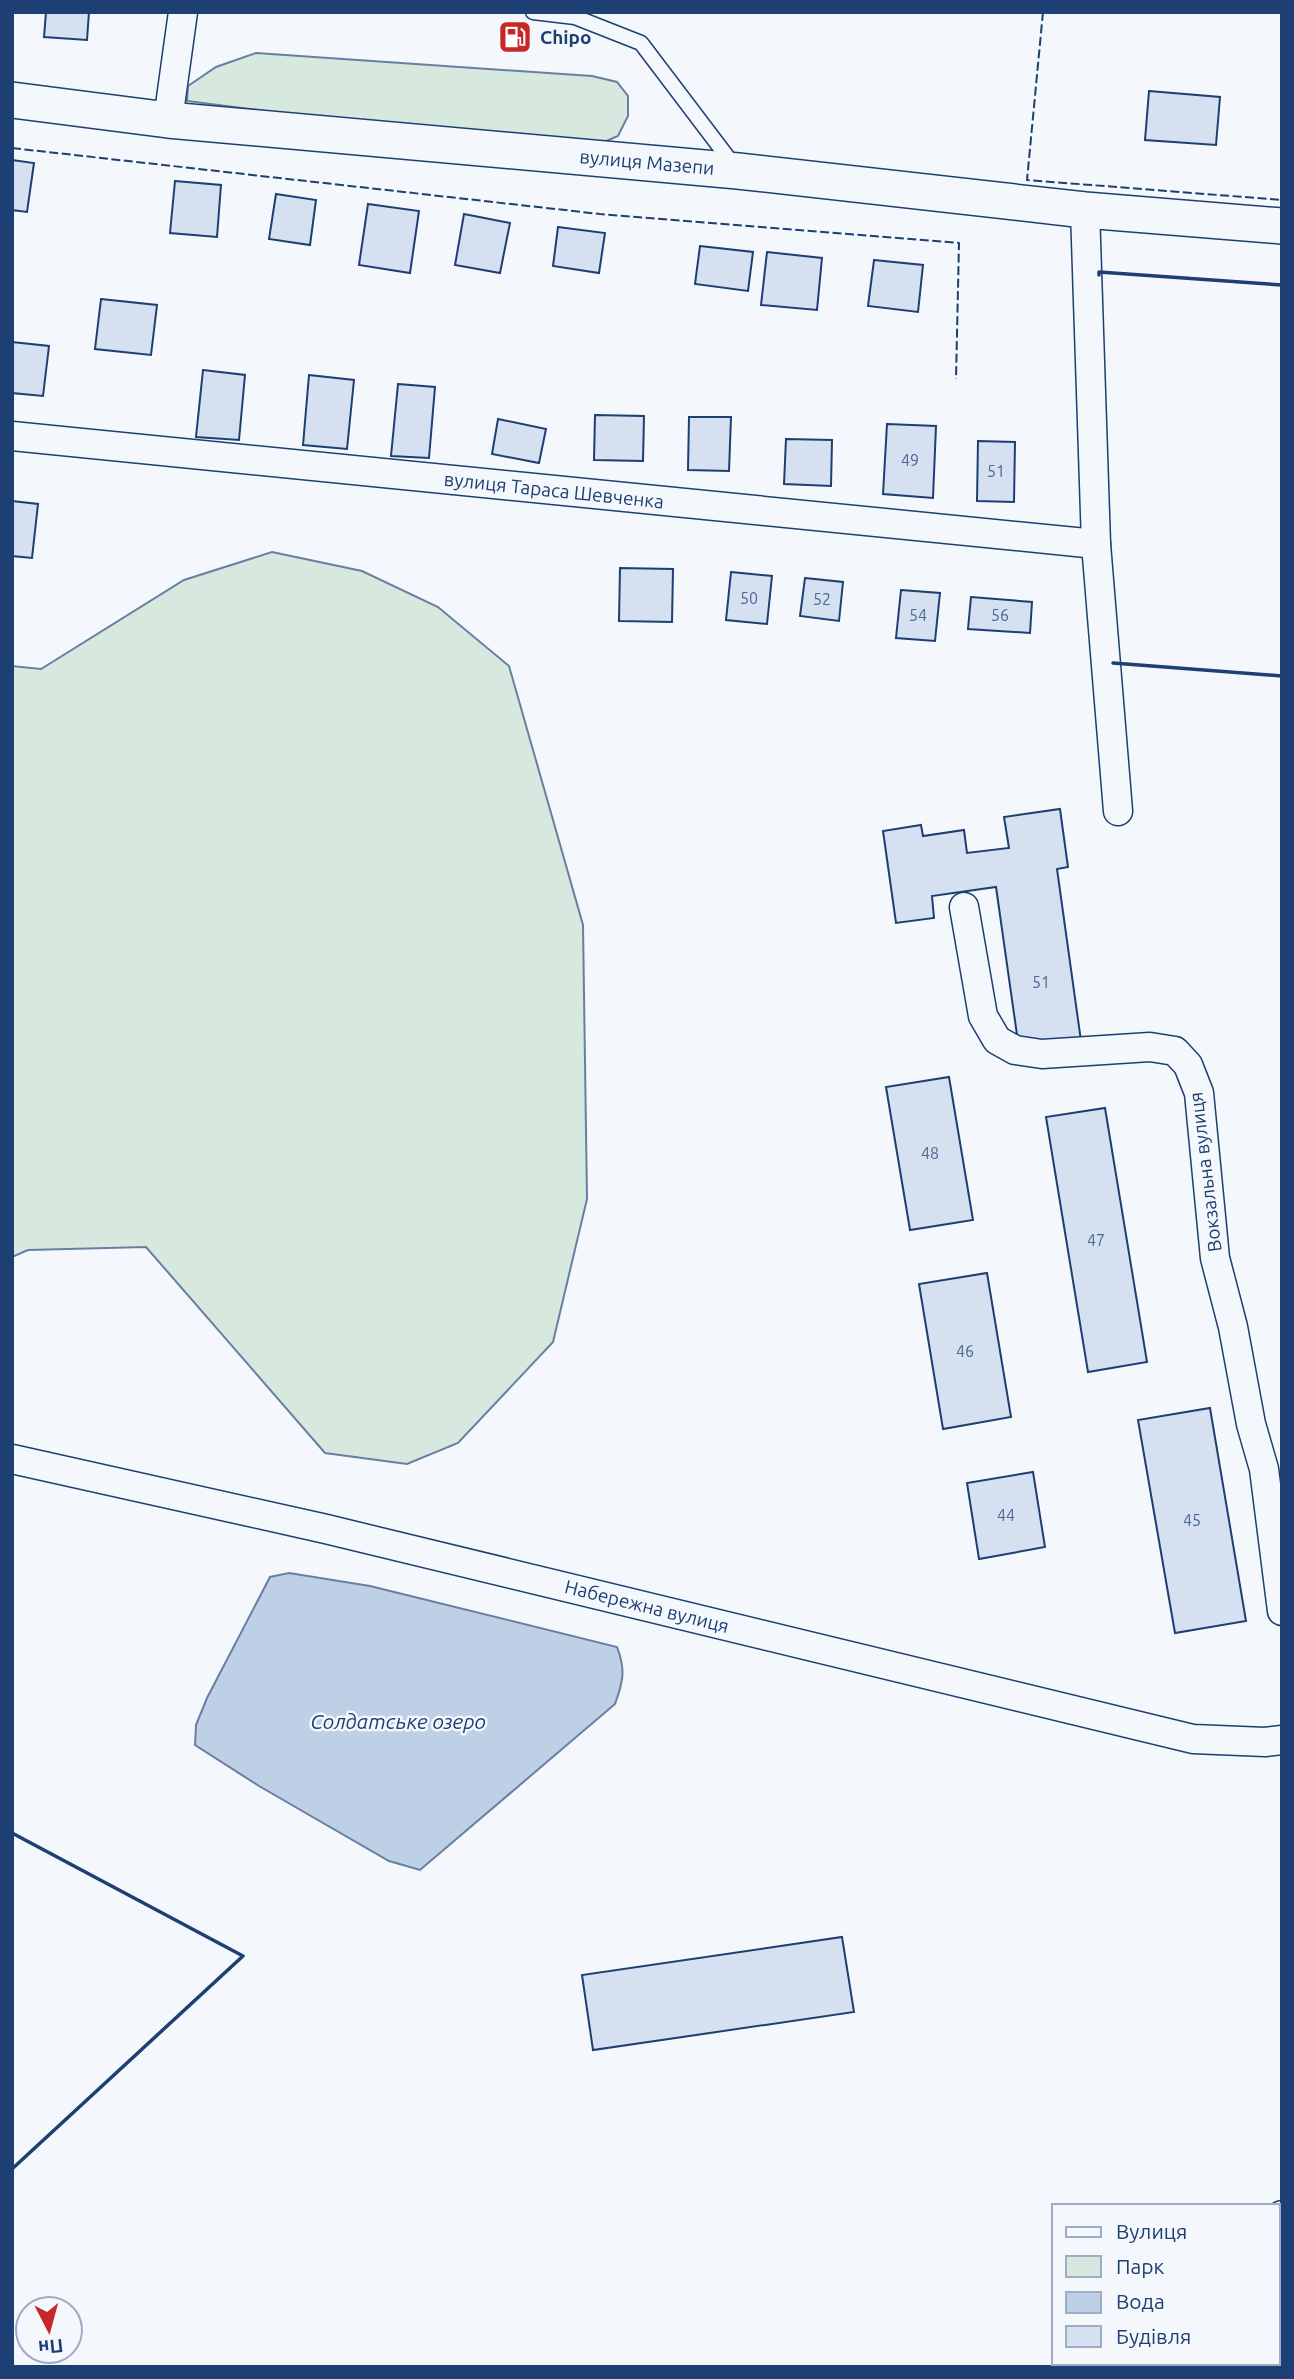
<svg xmlns="http://www.w3.org/2000/svg" width="1294" height="2379" viewBox="0 0 1294 2379" font-family="Ubuntu,sans-serif">
<style>
.green{fill:#d7e8df;stroke:#687fa3;stroke-width:2}
.water{fill:#bed0e5;stroke:#687fa3;stroke-width:2}
.building{fill:#d5e0f0;stroke:#1d3f73;stroke-width:2}
.lines{fill:none;stroke-linecap:round;stroke-linejoin:round}
.service-casing{stroke:#1d3f73;stroke-width:17}
.minor-casing{stroke:#1d3f73;stroke-width:31}
.tertiary-casing{stroke:#1d3f73;stroke-width:38}
.service{stroke:#f4f7fb;stroke-width:14}
.minor{stroke:#f4f7fb;stroke-width:28}
.tertiary{stroke:#f4f7fb;stroke-width:35}
.fence{stroke:#1d3f73;stroke-width:2;stroke-dasharray:9 3.5;stroke-linecap:butt}
.wall{stroke:#1d3f73;stroke-width:3.5}
.labels{text-anchor:middle;stroke-width:5;stroke-linejoin:round;paint-order:stroke}
.number-label{font-size:16px;fill:#4b6792}
.poi-label{font-size:19px;font-weight:bold;fill:#1d3f73;stroke:#f4f7fb;text-anchor:start}
.street-label{font-size:19px;fill:#1d3f73;stroke:#f4f7fb}
.water-label{font-size:21px;font-style:italic;fill:#1d3f73;stroke:#f4f7fb}
</style>
<rect width="100%" height="100%" fill="#f4f7fb"/>
<g class="green">
<polygon points="256,53 592,76 617,82 628,96 628,116 618,136 597,145 351,122 187,101 188,86 216,67"/>
<polygon points="272,552 362,571 438,607 509,666 583,925 587,1199 553,1342 458,1443 407,1464 325,1453 146,1247 28,1250 12,1257 12,666 41,669 184,580"/>
<polygon points="1282,2225 1282,2367 1191,2367 1191,2363 1278,2363 1278,2226"/>
</g>
<path class="water" d="M289,1573L370,1586L617,1647C626,1670 623,1682 615,1704L420,1870L389,1861L259,1786L195,1745L196,1725L207,1698L270,1577Z"/>
<g class="building">
<polygon points="46,12 89,12 87,40 44,37"/>
<polygon points="1149,91 1220,97 1216,145 1145,140"/>
<polygon points="12,160 34,163 27,212 12,210"/>
<polygon points="175,181 221,185 217,237 170,233"/>
<polygon points="276,194 316,200 310,245 269,239"/>
<polygon points="368,204 419,211 410,273 359,265"/>
<polygon points="464,214 510,223 500,273 455,265"/>
<polygon points="558,227 605,233 599,273 553,266"/>
<polygon points="700,246 753,252 748,291 695,284"/>
<polygon points="767,252 822,258 817,310 761,305"/>
<polygon points="874,260 923,265 918,312 868,306"/>
<polygon points="101,299 157,305 151,355 95,349"/>
<polygon points="12,342 49,346 43,396 12,393"/>
<polygon points="203,370 245,375 239,440 196,437"/>
<polygon points="309,375 354,380 347,449 303,445"/>
<polygon points="398,384 435,387 429,458 391,456"/>
<polygon points="595,415 644,416 643,461 594,460"/>
<polygon points="689,417 731,417 729,471 688,470"/>
<polygon points="498,419 546,429 539,463 492,454"/>
<polygon points="887,424 936,426 933,498 883,494"/>
<polygon points="786,439 832,440 831,486 784,484"/>
<polygon points="978,441 1015,442 1014,502 977,501"/>
<polygon points="12,501 38,504 32,558 12,556"/>
<polygon points="620,568 673,569 672,622 619,621"/>
<polygon points="731,572 772,576 767,624 726,620"/>
<polygon points="805,578 843,582 839,621 800,616"/>
<polygon points="901,590 940,593 935,641 896,638"/>
<polygon points="971,597 1032,602 1030,633 968,629"/>
<polygon points="1060,809 1068,867 1057,869 1081,1041 1019,1049 996,887 932,896 934,918 896,923 883,831 921,825 923,836 964,830 967,853 1009,848 1004,817"/>
<polygon points="949,1077 973,1220 910,1230 886,1087"/>
<polygon points="1105,1108 1147,1362 1088,1372 1046,1117"/>
<polygon points="987,1273 1011,1417 943,1429 919,1284"/>
<polygon points="1210,1408 1246,1621 1175,1633 1138,1420"/>
<polygon points="1033,1472 1045,1547 979,1559 967,1483"/>
<polygon points="842,1937 854,2012 593,2050 582,1975"/>
</g>
<g class="lines">
<defs>
<g id="service">
<polyline points="533,12 575,17 641,43 735,167"/>
<polyline points="1278,2209 1282,2208"/>
</g>
<g id="minor">
<polyline points="168,120 183,12"/>
<polyline points="1085,210 1096,544 1118,811"/>
<polyline points="12,436 1096,544"/>
<polyline points="964,907 983,1016 997,1040 1015,1050 1042,1054 1150,1047 1175,1051 1188,1065 1199,1093 1215,1258 1233,1327 1251,1424 1264,1469 1282,1611"/>
<polyline points="12,1459 326,1529 1193,1739 1265,1742 1282,1740"/>
</g>
<polyline id="tertiary" points="12,100 168,120 738,171 1085,210 1282,226"/>
</defs>
<use href="#service" class="service-casing"/>
<use href="#minor" class="minor-casing"/>
<use href="#tertiary" class="tertiary-casing"/>
<use href="#service" class="service"/>
<use href="#minor" class="minor"/>
<use href="#tertiary" class="tertiary"/>
<g class="fence">
<polyline points="1043,12 1027,180 1282,200"/>
<polyline points="12,148 600,214 959,243 956,379"/>
</g>
<g class="wall">
<polyline points="1099,275 1099,272 1282,285"/>
<polyline points="1113,663 1282,676"/>
<polyline points="12,1833 243,1956 12,2169"/>
</g>
</g>
<defs>
<symbol id="fuel-square" viewBox="-11 -11 22 22"><rect x="-9" y="-9" width="18" height="18" rx="4" fill="#c62828" stroke="#f4f7fb"/><path d="M-5.5-6h7V0h2V4h1.3V-2.5L3-4.5l.8-.8L6-3V5H2.5V1h-1V6h-7ZM-4.2-4.7v3.2H.2V-4.7Z" fill="#fff"/></symbol>
</defs>
<g fill-rule="evenodd">
<use href="#fuel-square" x="496" y="18" width="38" height="38"/>
</g>
<g class="labels">
<g class="number-label">
<text x="910" y="466">49</text>
<text x="996" y="477">51</text>
<text x="749" y="604">50</text>
<text x="822" y="605">52</text>
<text x="918" y="621">54</text>
<text x="1000" y="621">56</text>
<text x="1041" y="988">51</text>
<text x="930" y="1159">48</text>
<text x="1096" y="1246">47</text>
<text x="965" y="1357">46</text>
<text x="1006" y="1521">44</text>
<text x="1192" y="1526">45</text>
</g>
<g class="poi-label">
<text x="540" y="44">Chipo</text>
</g>
<g class="street-label">
<text transform="translate(647 162) rotate(5)" y="7">вулиця Мазепи</text>
<text transform="translate(554 490) rotate(6)" y="7">вулиця Тараса Шевченка</text>
<text transform="translate(1205 1172) rotate(-97)" y="7">Вокзальна вулиця</text>
<text transform="translate(647 1606) rotate(14)" y="7">Набережна вулиця</text>
</g>
<g class="water-label">
<text x="398" y="1729">Солдатське озеро</text>
</g>
</g>
<rect width="1294" height="2379" fill="none" stroke="#1d3f73" stroke-width="28"/>
<rect x="1052" y="2204" width="228" height="161" fill="#f4f7fb" stroke="#9eadc5" stroke-width="2"/>
<rect x="1066" y="2227" width="35" height="10" fill="#f4f7fb" stroke="#9eadc5" stroke-width="2"/>
<text x="1116" y="2239" font-size="21" fill="#1d3f73">Вулиця</text>
<rect x="1066" y="2256" width="35" height="21" fill="#d7e8df" stroke="#9eadc5" stroke-width="2"/>
<text x="1116" y="2274" font-size="21" fill="#1d3f73">Парк</text>
<rect x="1066" y="2292" width="35" height="21" fill="#bed0e5" stroke="#9eadc5" stroke-width="2"/>
<text x="1116" y="2309" font-size="21" fill="#1d3f73">Вода</text>
<rect x="1066" y="2326" width="35" height="21" fill="#d5e0f0" stroke="#9eadc5" stroke-width="2"/>
<text x="1116" y="2344" font-size="21" fill="#1d3f73">Будівля</text>
<g transform="translate(49 2330) rotate(174)"><circle r="33" fill="#f4f7fb" stroke="#9eadc5" stroke-width="2"/>
<path d="M0-5L12 26L0 18L-12 26Z" fill="#c62828"/>
<text y="-10" font-size="19" font-weight="bold" text-anchor="middle" fill="#1d3f73">Пн</text>
</g>
</svg>
